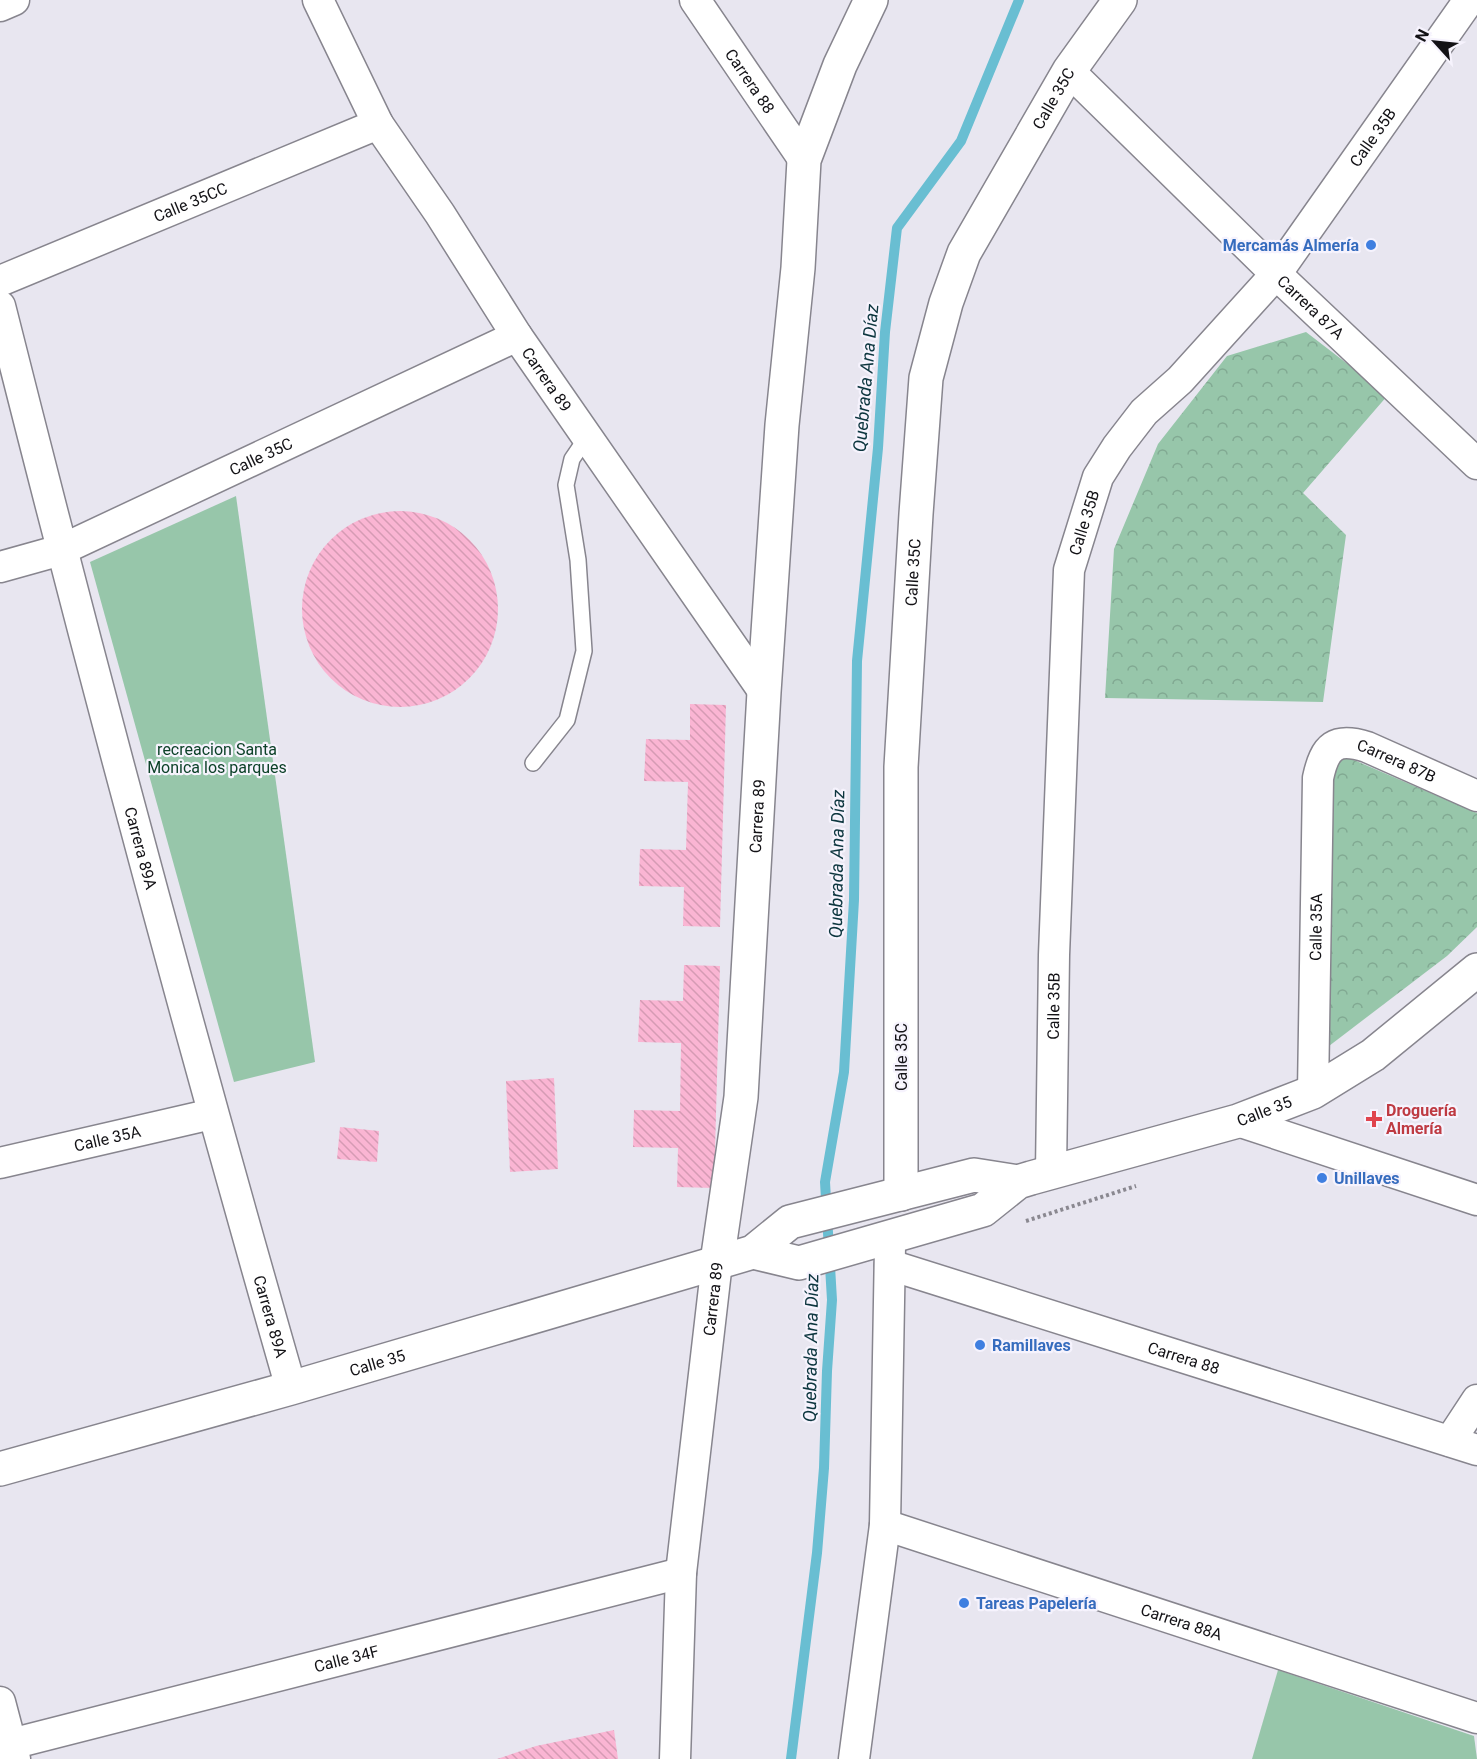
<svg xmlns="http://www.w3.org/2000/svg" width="1477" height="1759" viewBox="0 0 1477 1759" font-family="Roboto,sans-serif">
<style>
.forest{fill:url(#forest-crowns)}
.park{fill:#97c6aa}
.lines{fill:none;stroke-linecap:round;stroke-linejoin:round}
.stream{stroke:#69bed2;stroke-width:10}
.building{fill:url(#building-back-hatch)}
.lane-casing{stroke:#87858e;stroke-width:18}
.street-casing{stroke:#87858e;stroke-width:33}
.secondary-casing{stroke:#87858e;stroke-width:36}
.path{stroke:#8a8890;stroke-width:4;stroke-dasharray:3 3;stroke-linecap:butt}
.lane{stroke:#fff;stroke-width:15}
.street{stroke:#fff;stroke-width:30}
.secondary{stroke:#fff;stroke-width:33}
.shop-dot{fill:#3f7fe0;stroke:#f6f3fd;stroke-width:2}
.health-dot{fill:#e0444e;stroke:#f6f3fd;stroke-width:2}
.labels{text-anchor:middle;stroke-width:4.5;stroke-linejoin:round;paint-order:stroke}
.street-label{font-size:16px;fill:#131216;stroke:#f6f3fd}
.shop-label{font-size:16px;font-weight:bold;fill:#366cbe;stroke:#f6f3fd;text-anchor:start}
.park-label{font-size:16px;fill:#0c4128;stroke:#f6f3fd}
.health-label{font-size:16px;font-weight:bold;fill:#be3a42;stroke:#f6f3fd;text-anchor:start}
.water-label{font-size:18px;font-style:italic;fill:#0d363f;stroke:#f6f3fd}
</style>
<defs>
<pattern id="forest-crowns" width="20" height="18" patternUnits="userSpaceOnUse" patternTransform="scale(1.5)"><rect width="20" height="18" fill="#97c6aa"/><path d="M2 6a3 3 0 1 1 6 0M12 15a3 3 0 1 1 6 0" fill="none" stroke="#81a992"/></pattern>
<pattern id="building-back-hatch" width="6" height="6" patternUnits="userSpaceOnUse" patternTransform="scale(1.5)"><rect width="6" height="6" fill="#fab5d3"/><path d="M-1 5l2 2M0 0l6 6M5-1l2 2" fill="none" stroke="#d59bb4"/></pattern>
</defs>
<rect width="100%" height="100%" fill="#e8e6f0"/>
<g class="forest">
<polygon points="1306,332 1388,395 1303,493 1346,535 1323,702 1105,698 1114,549 1158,444 1227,356"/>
<polygon points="1347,757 1477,813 1477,927 1447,956 1329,1046 1331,764"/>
</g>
<g class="park">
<polygon points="236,496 315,1062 234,1082 90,562"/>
<polygon points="1278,1670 1474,1736 1477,1759 1252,1759"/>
</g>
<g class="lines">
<polyline class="stream" points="791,1759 817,1553 824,1468 827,1371 832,1300 825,1182 844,1072 854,900 857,661 878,448 885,332 897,228 961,141 1019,0"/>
</g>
<g class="building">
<circle cx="400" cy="609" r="98"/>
<polygon points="690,704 726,705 720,927 683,926 684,887 639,886 640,849 686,850 688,782 644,781 646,739 690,740"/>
<polygon points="684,965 720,966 714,1188 677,1187 678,1148 633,1147 634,1110 680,1111 681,1043 638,1042 640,1000 683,1001"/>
<polygon points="554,1078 558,1169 510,1172 506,1081"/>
<polygon points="340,1127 379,1131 377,1162 337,1159"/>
<polygon points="614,1730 618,1759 497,1759 536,1746"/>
</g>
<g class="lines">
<defs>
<polyline id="lane" points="533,763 567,720 584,651 578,560 566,485 572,459 587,437"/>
<g id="street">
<path id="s1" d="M318,0L378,124L440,214L517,336L764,692"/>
<path id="s2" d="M695,0L804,160"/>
<polyline points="0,6 14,0"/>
<path id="s3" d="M1069,71L1276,274L1477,464"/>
<path id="s4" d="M0,281L378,124"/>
<path id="s5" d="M0,306C91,668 188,1029 291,1388"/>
<path id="s6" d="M0,567L61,550L517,336"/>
<path id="s7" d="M1313,1092L1318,778C1325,746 1335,737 1367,747L1477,796"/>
<polyline points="1238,1121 1477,1200"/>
<path id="s8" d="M0,1163L212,1114"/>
<path id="s9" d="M1051,1172L1054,955L1069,570L1098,477L1117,447L1144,412L1180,380L1276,274L1469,0"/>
<path id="s10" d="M890,1265L1477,1450"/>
<polyline points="1450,1441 1477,1400"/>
<path id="s11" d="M885,1525L1477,1718"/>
<polyline points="0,1702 15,1759"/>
<path id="s12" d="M11,1744L681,1573"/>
<path id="s13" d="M675,1759L681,1573L717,1262"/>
<polyline points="854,1759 885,1525 890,1246"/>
</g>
<g id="secondary">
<path id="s14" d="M901,1194V767L916,514L926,378L946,303L964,253L1069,71L1120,0"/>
<path id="s15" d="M753,1252L799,1263L983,1210L1018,1182L1031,1178L1238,1121L1313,1092L1373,1055L1477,970"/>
<path id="s16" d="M717,1262L741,1097L764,692L782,425L798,268L804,160L840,65L871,0"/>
<path id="s17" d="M0,1469L291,1388L753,1252L790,1222L974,1175L1018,1182"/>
</g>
</defs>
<use href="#lane" class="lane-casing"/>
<use href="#street" class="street-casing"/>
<use href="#secondary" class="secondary-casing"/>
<polyline class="path" points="1026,1221 1136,1186"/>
<use href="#lane" class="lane"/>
<use href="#street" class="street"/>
<use href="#secondary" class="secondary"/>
</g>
<g class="shop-dot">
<circle cx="1371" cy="245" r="6"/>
<circle cx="1322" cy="1178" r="6"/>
<circle cx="980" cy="1345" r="6"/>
<circle cx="964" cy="1603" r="6"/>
</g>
<path class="health-dot" d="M1371 1110h6v6h6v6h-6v6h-6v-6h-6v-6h6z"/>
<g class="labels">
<g class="street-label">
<text dy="6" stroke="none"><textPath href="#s2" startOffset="98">Carrera 88</textPath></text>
<text dy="6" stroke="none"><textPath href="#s14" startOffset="1126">Calle 35C</textPath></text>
<text dy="6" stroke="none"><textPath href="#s9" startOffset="1138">Calle 35B</textPath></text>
<text dy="6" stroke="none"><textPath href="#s4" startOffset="206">Calle 35CC</textPath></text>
<text dy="6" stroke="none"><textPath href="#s3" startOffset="338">Carrera 87A</textPath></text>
<text dy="6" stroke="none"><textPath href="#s1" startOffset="444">Carrera 89</textPath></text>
<text dy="6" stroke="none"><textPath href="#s6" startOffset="284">Calle 35C</textPath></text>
<text dy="6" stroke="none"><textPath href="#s9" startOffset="652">Calle 35B</textPath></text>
<text dy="6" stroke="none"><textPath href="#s14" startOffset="622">Calle 35C</textPath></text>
<text dy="6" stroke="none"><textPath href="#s7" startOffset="417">Carrera 87B</textPath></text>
<text dy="6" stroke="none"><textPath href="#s16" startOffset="448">Carrera 89</textPath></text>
<text dy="6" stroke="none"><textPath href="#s5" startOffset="560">Carrera 89A</textPath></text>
<text dy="6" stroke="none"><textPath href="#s7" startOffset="165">Calle 35A</textPath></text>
<text dy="6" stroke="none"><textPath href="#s9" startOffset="166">Calle 35B</textPath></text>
<text transform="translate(901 1057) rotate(-90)" y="6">Calle 35C</text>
<text dy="6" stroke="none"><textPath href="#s15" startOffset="540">Calle 35</textPath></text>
<text dy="6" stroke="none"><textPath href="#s8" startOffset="110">Calle 35A</textPath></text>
<text dy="6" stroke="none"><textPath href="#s13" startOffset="462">Carrera 89</textPath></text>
<text dy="6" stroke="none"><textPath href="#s5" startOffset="1046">Carrera 89A</textPath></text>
<text dy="6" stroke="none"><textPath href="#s10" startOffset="308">Carrera 88</textPath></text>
<text dy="6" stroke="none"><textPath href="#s17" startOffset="392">Calle 35</textPath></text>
<text dy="6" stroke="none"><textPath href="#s11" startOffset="312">Carrera 88A</textPath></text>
<text dy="6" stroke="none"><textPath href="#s12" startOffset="346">Calle 34F</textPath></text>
</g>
<g class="shop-label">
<text x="1359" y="251" text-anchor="end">Mercamás Almería</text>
<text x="1334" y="1184">Unillaves</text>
<text x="992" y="1351">Ramillaves</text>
<text x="976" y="1609">Tareas Papelería</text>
</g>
<g class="park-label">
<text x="217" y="755">recreacion Santa<tspan x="217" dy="18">Monica los parques</tspan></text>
</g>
<g class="health-label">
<text x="1386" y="1116">Droguería<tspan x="1386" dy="18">Almería</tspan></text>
</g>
<g class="water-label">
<text transform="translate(866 378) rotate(-85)" y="6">Quebrada Ana Díaz</text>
<text transform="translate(837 864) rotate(-89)" y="6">Quebrada Ana Díaz</text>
<text transform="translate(811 1348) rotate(-89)" y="6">Quebrada Ana Díaz</text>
</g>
</g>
<g transform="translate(1435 42) rotate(297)" stroke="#f6f3fd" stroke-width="4.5" paint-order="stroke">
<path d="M0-4.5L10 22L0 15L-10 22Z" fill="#131216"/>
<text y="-9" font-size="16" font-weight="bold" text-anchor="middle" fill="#131216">N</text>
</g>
</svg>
